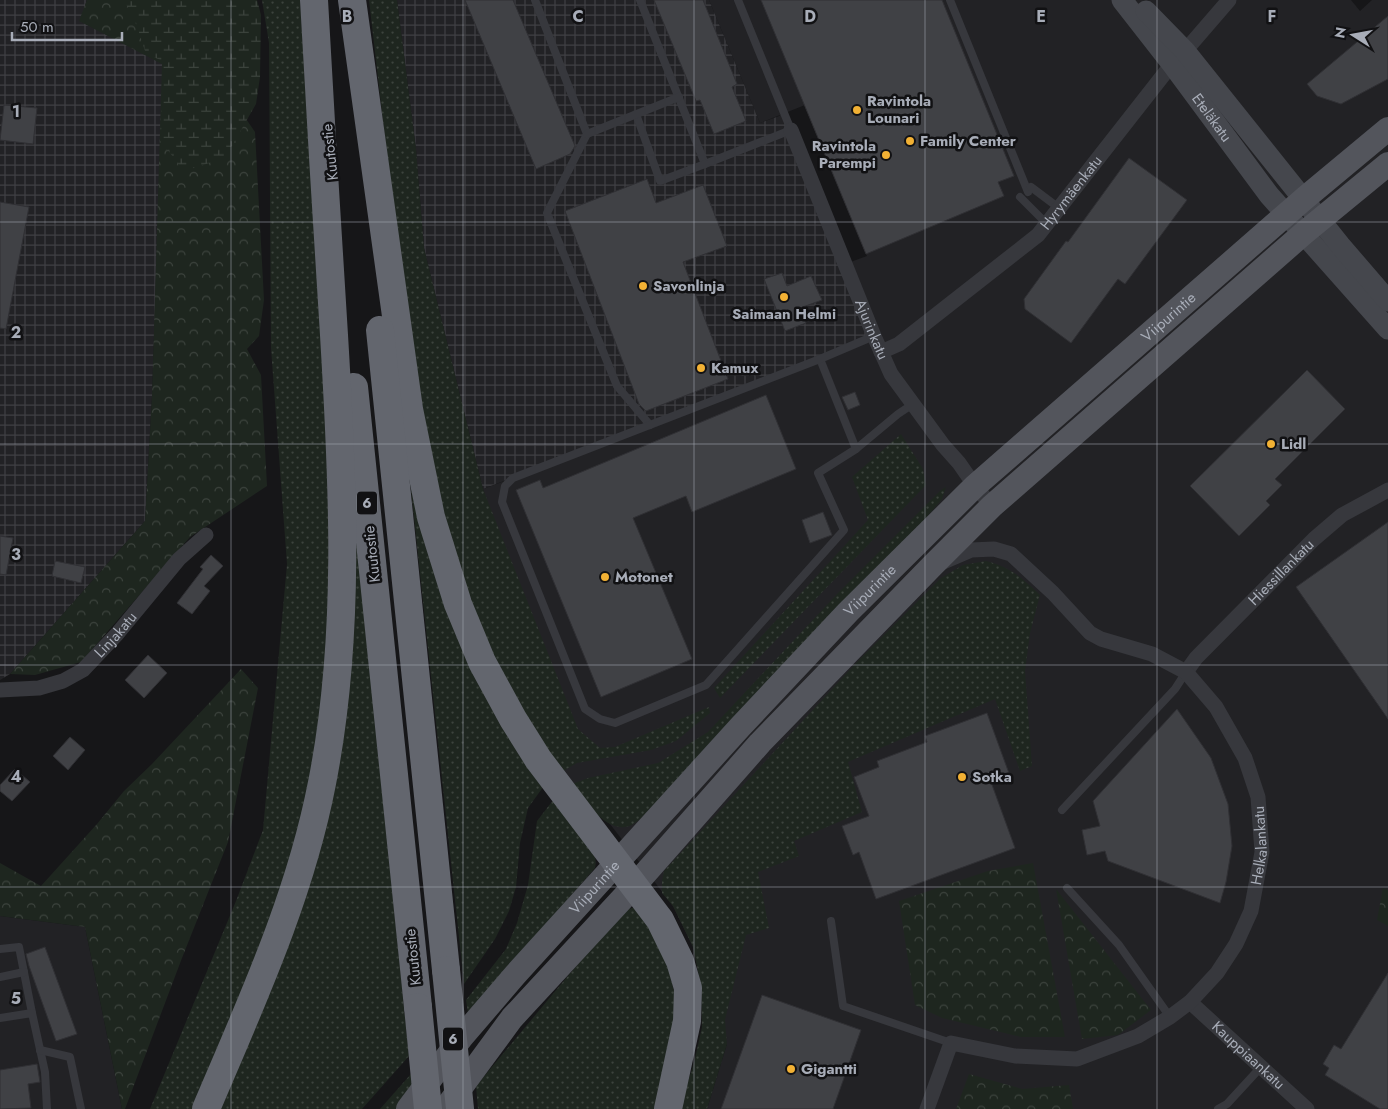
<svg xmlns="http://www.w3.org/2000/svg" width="1388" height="1109" viewBox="0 0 1388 1109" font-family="Jost,sans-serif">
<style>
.built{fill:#222225}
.industrial{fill:url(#industrial-grid)}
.grass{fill:url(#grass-dots)}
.forest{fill:url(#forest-crowns)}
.wetland{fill:url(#wetland-marsh)}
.building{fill:#404145;stroke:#303034}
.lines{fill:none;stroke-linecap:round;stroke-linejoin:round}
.lane{stroke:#37383d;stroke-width:8}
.street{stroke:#37383d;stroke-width:15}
.secondary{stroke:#45474d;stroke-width:21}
.primary{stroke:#53555c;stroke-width:24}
.highway{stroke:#63666e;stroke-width:28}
.highway-bridge{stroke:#63666e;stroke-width:28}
.grid{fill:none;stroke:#a8adb8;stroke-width:1;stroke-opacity:0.55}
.poi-dot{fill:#f2b134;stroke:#111113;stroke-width:2}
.labels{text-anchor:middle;stroke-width:5;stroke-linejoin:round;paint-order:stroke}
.shield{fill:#111113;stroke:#7b7e86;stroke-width:1}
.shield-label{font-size:14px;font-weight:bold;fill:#a8adb8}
.poi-label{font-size:15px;font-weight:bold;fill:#a8adb8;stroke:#111113;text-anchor:start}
.street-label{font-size:15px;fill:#a8adb8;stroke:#111113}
.grid-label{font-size:16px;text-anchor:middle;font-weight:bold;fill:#a8adb8;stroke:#111113;stroke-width:5;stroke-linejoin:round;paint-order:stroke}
</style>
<defs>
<pattern id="industrial-grid" width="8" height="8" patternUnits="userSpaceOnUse" patternTransform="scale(1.25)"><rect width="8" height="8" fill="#222225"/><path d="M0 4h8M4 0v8" fill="none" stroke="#3f3f43"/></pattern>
<pattern id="grass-dots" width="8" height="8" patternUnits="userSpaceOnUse" patternTransform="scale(1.25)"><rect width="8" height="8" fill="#1e261f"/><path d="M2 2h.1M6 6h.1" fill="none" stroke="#3c433d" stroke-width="1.8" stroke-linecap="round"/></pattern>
<pattern id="forest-crowns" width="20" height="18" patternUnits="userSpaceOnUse" patternTransform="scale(1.25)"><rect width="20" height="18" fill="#1e261f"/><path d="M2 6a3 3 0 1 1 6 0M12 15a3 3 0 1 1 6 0" fill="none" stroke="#3c433d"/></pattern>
<pattern id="wetland-marsh" width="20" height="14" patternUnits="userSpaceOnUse" patternTransform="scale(1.25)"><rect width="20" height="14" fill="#1e261f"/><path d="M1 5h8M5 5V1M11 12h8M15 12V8" fill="none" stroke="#3c433d"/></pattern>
</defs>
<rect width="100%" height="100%" fill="#161618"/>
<g class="built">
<polygon points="709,0 1351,0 1360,11 1372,0 1388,0 1388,1109 707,1109 727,1044 693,947 673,906 610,824 589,807 563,771 483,489 513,478 845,264 867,256 805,105 760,123"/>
<polygon points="0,916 85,927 122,1109 0,1109"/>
</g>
<g class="industrial">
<polygon points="0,0 87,0 80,21 163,64 152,396 145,521 10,674 0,680"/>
<polygon points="397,0 709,0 760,123 785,114 874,336 483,489 424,248 416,149"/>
</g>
<g class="grass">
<polygon points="262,0 300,0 308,125 327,352 330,625 311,791 274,915 195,1109 150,1109 236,901 263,830 287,564 271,348 269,43"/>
<polygon points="369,0 397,0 416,149 424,248 483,489 578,729 600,748 615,747 709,707 710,713 676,741 651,750 577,763 563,771 538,737 476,623 458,567 432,471 405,312"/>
<polygon points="901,434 923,469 926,485 720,698 714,688 868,520 852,477"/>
<polygon points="407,452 546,783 528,808 520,843 516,887 509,911 495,939 464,984"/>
<path d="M946,487L942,499L927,517L661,798C652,806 644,817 635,823C611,840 584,801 572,784L588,778L658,763L708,732L838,593L941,490Z"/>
<polygon points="352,490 409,1056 362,1109 219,1109 295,924"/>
<path d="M986,561C1010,567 1023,578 1040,595L1030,633L1025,671L1032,766L1020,771L995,699L848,762L862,812L794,841L799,856L758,872L769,928L746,935L725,1020L727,1044L707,1109H679L694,1063L702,1027L701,986L693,947L673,906L662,893V881L664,871L858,661L941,578L963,565Z"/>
<path d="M554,799C568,816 601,846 595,868L468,1013L466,1000L506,949L517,923L528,885L537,821Z"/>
<polygon points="637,907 646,917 668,967 675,995 676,1027 658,1109 478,1109 476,1086 623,910"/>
<polygon points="411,1074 413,1084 397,1109 380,1109"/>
</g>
<g class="forest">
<polygon points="87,0 243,0 231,97 255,132 264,300 259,336 247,349 261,375 267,486 190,537 81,662 35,675 10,674 145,521 152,396 162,64 79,21"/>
<polygon points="241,669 258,688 228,842 182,958 125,1109 122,1109 85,927 0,916 0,863 41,886 97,824 124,791 152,764"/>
<polygon points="1033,863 1065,1037 1021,1037 942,1018 915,1005 899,901 988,871"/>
<polygon points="1383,888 1388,890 1388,926 1377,920"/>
<polygon points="1056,889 1151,1010 1118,1035 1082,1039"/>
<polygon points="969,1074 1022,1089 1069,1085 1073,1109 956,1109"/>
</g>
<polygon class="wetland" points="124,0 257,0 261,15 260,77 256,104 225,158 184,171 160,140 163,61 146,54 137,26"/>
<g class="building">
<polygon points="465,0 513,0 575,146 570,154 536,169"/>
<polygon points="654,0 703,0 737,84 732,87 746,121 714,134 700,100 696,101"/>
<polygon points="761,0 942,0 1014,176 998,182 1004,196 866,254"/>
<polygon points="1388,16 1388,79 1341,104 1317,96 1307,84"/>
<polygon points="4,105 37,108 33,144 0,140"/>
<polygon points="1129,158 1187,200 1125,284 1118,279 1071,343 1025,309 1024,299 1066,241 1068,242"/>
<polygon points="647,179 656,203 703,185 727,246 683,262 728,379 646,411 639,404 565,211"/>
<polygon points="0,202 29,207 6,329 0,328"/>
<polygon points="782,273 787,286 811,276 822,300 800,308 806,323 785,331 764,279"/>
<polygon points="1307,370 1345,409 1275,479 1282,485 1266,501 1270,505 1239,536 1190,486"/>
<polygon points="855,392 860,405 848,410 842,397"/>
<polygon points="766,395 796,469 692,512 686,496 633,518 692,659 601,697 516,490 540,480 543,488"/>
<polygon points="823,512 832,535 810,543 802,520"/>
<polygon points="1388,522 1388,719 1296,587"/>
<polygon points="0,536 13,538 6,575 0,574"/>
<polygon points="211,555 223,566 204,586 210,591 192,614 177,603 203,569 200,567"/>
<polygon points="55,561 85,567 81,583 52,576"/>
<polygon points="148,655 167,673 144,698 125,680"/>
<polygon points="1177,709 1211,758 1228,804 1232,846 1226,882 1220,903 1108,861 1105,851 1087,855 1082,830 1100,826 1093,801"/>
<polygon points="987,713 1010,776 991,782 1015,848 876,899 859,852 853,855 842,826 869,816 854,777 879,767 877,761 927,742 925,736"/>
<polygon points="70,737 85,750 68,770 53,756"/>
<polygon points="15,769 30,782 12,801 0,791 0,785"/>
<polygon points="45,947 77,1034 56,1041 29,966 26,954"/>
<polygon points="1388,973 1388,1109 1380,1109 1325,1075 1329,1068 1323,1064 1334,1045 1341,1049"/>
<polygon points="762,995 861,1030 833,1109 721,1109"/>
<polygon points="37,1064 40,1082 28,1084 31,1108 0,1109 0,1070"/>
</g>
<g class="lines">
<g class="lane">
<polyline points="535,0 587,134 547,213 617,386 650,425"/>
<polyline points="640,0 705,164 791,130 738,0"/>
<polyline points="950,0 1028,192"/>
<polyline points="636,114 660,181 705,164"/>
<polyline points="587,134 679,97"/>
<polyline points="1031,187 1059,208"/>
<polyline points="1020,197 1047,224"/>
<polyline points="820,359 856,449 898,414 913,404"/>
<polyline points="856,449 818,473 844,530 706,685 615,723 600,719 585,709 502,502 505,486 513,478 820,359 874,336"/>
<polyline points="1062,810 1175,689 1186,672"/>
<polyline points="1067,888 1119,945 1170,1017"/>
<polyline points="831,921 843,1006 951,1043"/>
<polyline points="0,949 19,947 32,1013"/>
<polyline points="0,977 24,972"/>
<polyline points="0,1018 32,1013 45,1072 47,1109"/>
<polyline points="40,1050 70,1057 81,1109"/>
<polyline points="1218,1109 1227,1104 1261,1067"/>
</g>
<g class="street">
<path id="s1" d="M791,130L874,336L891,374L943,445L959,463L975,486L992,506"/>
<path id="s2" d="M881,352L899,344L1038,235L1172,64L1185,51L1229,0"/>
<path id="s3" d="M1186,672L1196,658L1314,539L1342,515L1388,490"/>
<path id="s4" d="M0,690L39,688L63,681L83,670L117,634L179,559L206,535"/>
<path id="s5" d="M1190,1002L1307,1109"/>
<path id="s6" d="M927,1109L951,1043L1015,1056L1077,1059L1138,1036L1170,1017L1190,1002L1217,973L1236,944L1251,911L1262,852L1258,797L1245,758L1216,707L1186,672L1152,654L1101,639L1090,633L1053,593L1011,554L994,549L971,550L943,562"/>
</g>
<g class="secondary">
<path id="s7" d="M1122,0L1172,64L1269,195L1388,329"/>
<polyline points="1146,11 1185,51 1340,245 1388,301"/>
</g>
<g class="primary">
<path id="s8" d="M408,1109L461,1038L515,975L740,727L848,612L975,486L1305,198L1388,129"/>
<polyline points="445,1109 512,1018 635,885 760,743 932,566 992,506 1304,233 1388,164"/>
</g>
<g class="highway">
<polyline points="352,0 409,409 431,517 458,604 482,662 513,719 538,759 660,920 680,961 688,988 687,1021 668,1109"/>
<polyline points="380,330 446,970"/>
<polyline points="354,387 418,1007"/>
<path d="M206,1109C251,1003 300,897 322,783C351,636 343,484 334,335C327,223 320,112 314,0"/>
</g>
<g class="highway-bridge">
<polyline points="446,970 460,1109"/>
<polyline points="418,1007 428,1109"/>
</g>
</g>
<path class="grid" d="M231,0V1109M463,0V1109M694,0V1109M925,0V1109M1157,0V1109M0,222H1388M0,444H1388M0,665H1388M0,887H1388"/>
<g class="poi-dot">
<circle cx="857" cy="110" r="5"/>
<circle cx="910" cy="141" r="5"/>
<circle cx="886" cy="155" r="5"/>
<circle cx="643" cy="286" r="5"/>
<circle cx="784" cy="297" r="5"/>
<circle cx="701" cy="368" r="5"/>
<circle cx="1271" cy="444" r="5"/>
<circle cx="605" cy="577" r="5"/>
<circle cx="962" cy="777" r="5"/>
<circle cx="791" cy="1069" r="5"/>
</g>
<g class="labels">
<g class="shield">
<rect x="357" y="491.5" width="20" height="23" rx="4"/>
<rect x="443" y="1027.5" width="20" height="23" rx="4"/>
</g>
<g class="shield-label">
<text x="367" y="508">6</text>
<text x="453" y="1044">6</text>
</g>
<g class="poi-label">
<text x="867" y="106">Ravintola<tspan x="867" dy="17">Lounari</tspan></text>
<text x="920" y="146">Family Center</text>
<text x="876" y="151" text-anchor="end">Ravintola<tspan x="876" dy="17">Parempi</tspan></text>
<text x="653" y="291">Savonlinja</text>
<text x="784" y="319" text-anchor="middle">Saimaan Helmi</text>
<text x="711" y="373">Kamux</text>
<text x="1281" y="449">Lidl</text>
<text x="615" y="582">Motonet</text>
<text x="972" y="782">Sotka</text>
<text x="801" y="1074">Gigantti</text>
</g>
<g class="street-label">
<text dy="5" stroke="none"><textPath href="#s7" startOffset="148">Eteläkatu</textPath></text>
<text transform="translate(330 152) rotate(-96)" y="5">Kuutostie</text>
<text dy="5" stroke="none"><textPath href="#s2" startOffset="250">Hyrymäenkatu</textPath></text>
<text dy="5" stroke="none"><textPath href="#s8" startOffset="1100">Viipurintie</textPath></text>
<text dy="5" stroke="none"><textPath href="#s1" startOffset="215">Ajurinkatu</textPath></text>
<text transform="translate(372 554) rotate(-96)" y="5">Kuutostie</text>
<text dy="5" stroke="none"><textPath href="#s3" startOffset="138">Hiessillankatu</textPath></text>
<text dy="5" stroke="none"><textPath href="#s8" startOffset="695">Viipurintie</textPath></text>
<text dy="5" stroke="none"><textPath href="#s4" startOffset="135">Linjakatu</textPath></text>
<text dy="5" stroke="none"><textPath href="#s6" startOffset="502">Helkalankatu</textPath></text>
<text dy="5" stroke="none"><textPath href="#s8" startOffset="290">Viipurintie</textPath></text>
<text transform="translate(413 957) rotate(-96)" y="5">Kuutostie</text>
<text dy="5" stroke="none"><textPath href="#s5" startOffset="79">Kauppiaankatu</textPath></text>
</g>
</g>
<g class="grid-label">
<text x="347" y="22">B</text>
<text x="578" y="22">C</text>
<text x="810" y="22">D</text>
<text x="1041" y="22">E</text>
<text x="1272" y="22">F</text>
<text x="16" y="117">1</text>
<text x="16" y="338">2</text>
<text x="16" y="560">3</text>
<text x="16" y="782">4</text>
<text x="16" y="1004">5</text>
</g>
<g transform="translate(1353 35) rotate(281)" stroke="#111113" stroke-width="4" paint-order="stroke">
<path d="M0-4L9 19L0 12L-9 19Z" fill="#a8adb8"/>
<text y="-8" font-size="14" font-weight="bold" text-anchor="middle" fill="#a8adb8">N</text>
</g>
<path d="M12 32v8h110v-8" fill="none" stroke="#a8adb8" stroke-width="2.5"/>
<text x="20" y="32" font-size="15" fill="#a8adb8" stroke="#111113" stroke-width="4" paint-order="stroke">50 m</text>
</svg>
